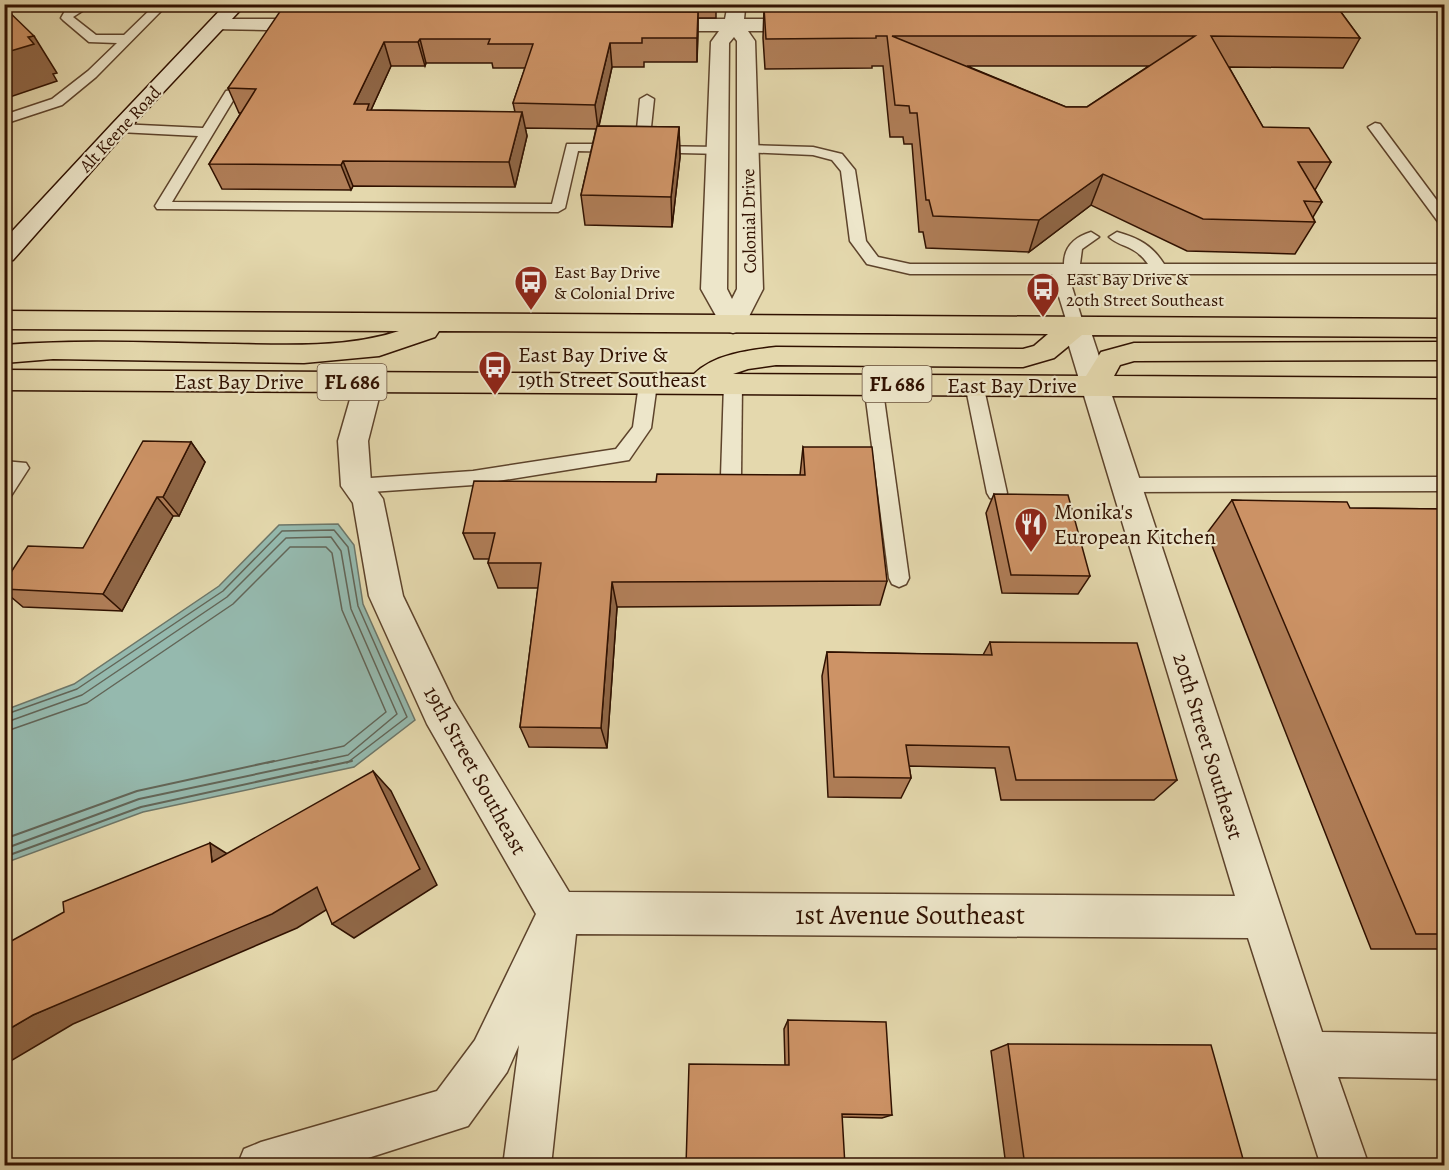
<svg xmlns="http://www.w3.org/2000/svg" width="1449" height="1170" viewBox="0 0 1449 1170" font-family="Alegreya,serif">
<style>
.water{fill:#95b9ae;stroke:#6d7668;stroke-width:1.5}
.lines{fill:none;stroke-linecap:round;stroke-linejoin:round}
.shore-far1{stroke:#626557;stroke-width:1.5}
.shore{stroke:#626557;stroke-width:2}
.lane-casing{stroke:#5d432b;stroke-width:3}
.street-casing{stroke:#5d432b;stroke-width:3}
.secondary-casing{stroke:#301100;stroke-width:3}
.primary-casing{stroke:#301100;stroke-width:3}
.lane{fill:#ede6ca;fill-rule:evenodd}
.street{fill:#ede6ca;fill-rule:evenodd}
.secondary{fill:#ede6ca;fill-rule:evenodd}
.primary{fill:#e4d8ad;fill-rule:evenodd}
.wall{fill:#b07e58;stroke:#301100;stroke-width:1.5;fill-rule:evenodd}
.shaded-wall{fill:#906747;stroke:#301100;stroke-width:1.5}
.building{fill:#cd9366;stroke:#301100;stroke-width:1.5;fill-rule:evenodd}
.labels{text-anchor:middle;stroke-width:4.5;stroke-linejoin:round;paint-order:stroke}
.far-street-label{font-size:18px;fill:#301100;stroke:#ede6ca}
.far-poi-label{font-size:18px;fill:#301100;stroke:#ede6ca;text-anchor:start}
.shield{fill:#ede6ca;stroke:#69513d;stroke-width:1.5}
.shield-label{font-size:21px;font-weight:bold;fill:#301100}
.poi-label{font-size:22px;fill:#301100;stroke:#ede6ca;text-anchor:start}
.street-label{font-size:22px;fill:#301100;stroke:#ede6ca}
.near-street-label{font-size:27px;fill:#301100;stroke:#ede6ca}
</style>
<rect width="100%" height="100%" fill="#e4d8ad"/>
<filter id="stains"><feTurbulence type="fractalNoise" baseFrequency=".00333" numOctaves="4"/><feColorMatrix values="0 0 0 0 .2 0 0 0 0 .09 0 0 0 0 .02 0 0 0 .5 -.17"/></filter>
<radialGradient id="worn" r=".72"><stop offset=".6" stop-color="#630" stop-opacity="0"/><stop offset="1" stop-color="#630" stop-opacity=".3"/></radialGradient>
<polygon class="water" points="338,524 354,545 363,604 415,720 354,767 143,812 5,863 5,710 74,684 219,586 279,525"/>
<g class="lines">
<g class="shore-far1">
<polyline points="4,715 77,689 223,591 282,531 334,530 348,547 358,606 407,717 347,763"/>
<polyline points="4,723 82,695 227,597 286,538 331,537 341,551 351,609 397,714 348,755 311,763"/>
<polyline points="4,732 87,703 233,604 290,547 326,547 332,553 342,610 386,712 344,746 267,763"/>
</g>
<g class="shore">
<polyline points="4,839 137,791 274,761"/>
<polyline points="4,849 139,799 318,761"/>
<polyline points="4,857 141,807 352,761"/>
</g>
<defs>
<g id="lane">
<polygon points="78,4 93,4 73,17 96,35 124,35 156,4 168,4 96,77 62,105 4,124 4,115 52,99 88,71 117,43 89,42 63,20 61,18 65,11"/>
<polygon points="231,90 237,94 172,202 552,204 567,144 618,144 625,148 618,152 578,151 565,208 558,212 157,209 155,206 198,136 119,132 112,128 119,124 203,128 226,91"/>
<polygon points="647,95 654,99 649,146 719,147 724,148 726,151 724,154 637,152 635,149 640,99"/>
<polygon points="1375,123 1380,124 1444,210 1444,224 1439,223 1368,127"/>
<path d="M748,145L813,147L842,154L855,170L866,241L878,257L910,264H1064C1064,246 1075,237 1091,232L1099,237L1082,249L1080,264H1148C1134,244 1121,248 1109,237L1117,232C1138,238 1152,245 1164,264H1444V274H1068L1084,326L1082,330H1070L1068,326L1052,274H910L867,264L850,241L841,171L832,160L813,155L743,152L741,149Z"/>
<polygon points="648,378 654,380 657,384 651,428 629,460 473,485 356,493 349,491 346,486 349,481 356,479 473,471 616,449 633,427 639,384 642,380"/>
<polygon points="733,378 739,380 742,384 741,476 738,481 731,483 724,481 721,476 724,384 727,380"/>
<polygon points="873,378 879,380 882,384 909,578 906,584 899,587 892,584 889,578 864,384 867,380"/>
<polygon points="974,378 980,380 983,384 1007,493 1004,498 997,500 990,498 987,493 965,384 968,380"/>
<polygon points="4,461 26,463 29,468 11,496 4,498"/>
<polygon points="1444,477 1444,491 1127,492 1120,490 1117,485 1120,480 1127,478"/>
</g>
<g id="street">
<path d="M732,4L742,5L745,9L744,19H806L813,21L815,25L813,29L806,31H748L755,41L763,289L742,330L733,333L724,330L701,289L711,42L719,31H654L647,29L645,25L647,21L654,19H725L727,9ZM734,37L737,41V289L732,299L727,289L729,43Z"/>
<polygon points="218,19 314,19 321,21 323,25 321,29 314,31 211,29 209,25 211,21"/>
<polygon points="1076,317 1085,320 1089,326 1322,1032 1444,1034 1444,1079 1338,1077 1369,1166 1321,1166 1248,938 576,934 551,1166 503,1166 519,1045 507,1072 468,1126 343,1166 237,1166 244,1149 261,1142 437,1091 475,1040 536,914 427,724 369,596 353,503 341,486 338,441 355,382 359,375 369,372 379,375 383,382 368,441 371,482 383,499 403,596 453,700 569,892 1235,896 1063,326 1067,320"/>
</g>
<polygon id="secondary" points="226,4 246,4 126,132 13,260 4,262 4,240 112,124"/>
<path id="primary" d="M4,311L1444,319V337L1082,335L1054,358L1023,367L776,365L748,369L733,374L1086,376L1101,352L1134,343L1444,342V360L1134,361L1120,365L1114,376L1444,378V398L4,390V370L694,374C714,354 749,350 776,347L1023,349L1034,346L1048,334L439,331L435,337L379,356L304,363L53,359L4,363V345C81,339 158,343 234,344C289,345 347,348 399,331L4,329Z"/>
</defs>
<use href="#lane" class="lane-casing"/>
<use href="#street" class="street-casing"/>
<use href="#secondary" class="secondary-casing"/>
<use href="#primary" class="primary-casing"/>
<use href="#lane" class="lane"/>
<use href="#street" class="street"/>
<use href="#secondary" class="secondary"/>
<use href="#primary" class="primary"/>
</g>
<g class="wall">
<path d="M294,4H716V18H698L697,62H644V67H612L599,126L679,127L680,157L672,227L585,225L581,195L596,129L525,128L527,136L515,187L353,186L351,190L222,189L209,164L241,113H239L228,88L296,10ZM426,63H492L493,68H525L513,103L515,112L371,110L391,66H425Z"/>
<path d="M804,4H1335L1360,38L1343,68L1229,67L1263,127L1331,162L1315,190L1322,202L1313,217L1315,222L1295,254L1187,251L1091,205L1029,252L926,248L923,232H919L912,144H904L903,137H890L883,66H872V68L765,69L763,38L764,8H804ZM967,66H1149L1087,107H1066Z"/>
<polygon points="191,442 205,462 179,516 173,516 122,611 23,607 4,591 4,583 83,548"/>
<polygon points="803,447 887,581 880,605 617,607 607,748 529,747 520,727 538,588 498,588 488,563 489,559 474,559 463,533 656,482 800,475"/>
<polygon points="994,494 1090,576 1078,594 1002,593 986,513"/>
<polygon points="1232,500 1350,508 1444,509 1444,949 1371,949 1207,533"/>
<polygon points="990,642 1177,780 1154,800 1001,800 995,768 909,766 911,778 901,798 828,797 822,676 827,652 983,655"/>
<polygon points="788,1020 892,1115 882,1118 842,1117 785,1065 784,1029"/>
<polygon points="1008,1044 1245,1166 1006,1166 991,1051"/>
</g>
<g class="shaded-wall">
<polygon points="4,4 18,4 4,9"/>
<polygon points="698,12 698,35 697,62 697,38"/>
<polygon points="34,36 57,73 53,74 57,81 4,99 4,53 28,37"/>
<polygon points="420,39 426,63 425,66 418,42"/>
<polygon points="384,42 391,66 371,110 377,129 354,104"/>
<polygon points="610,43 612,67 598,129 595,105"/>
<polygon points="522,112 527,136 515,187 509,162"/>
<polygon points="679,127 680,157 672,227 671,197"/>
<polygon points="343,161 353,186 351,190 341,165"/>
<polygon points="1103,174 1091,205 1029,252 1039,220"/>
<polygon points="191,442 205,462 179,516 163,497"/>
<polygon points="157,497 173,516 122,611 103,594"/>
<polygon points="612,582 617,607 607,748 601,728"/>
<polygon points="373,771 391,791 437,885 354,938 332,924"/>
<polygon points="210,843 237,860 212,862"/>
<polygon points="317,887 339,902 297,928 73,1024 4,1065 4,1032 33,1015"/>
</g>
<g class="building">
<path d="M1261,4H1335L1360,38L1211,36L1263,127L1309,128L1331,162H1298L1322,202L1304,201L1315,222L1203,219L1103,174L1039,220L933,216L929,200H926L917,113H910L909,106L895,105L887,36H876V38L766,39L764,8H810L809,5L1254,7ZM892,36H1195L1087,107H1066Z"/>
<polygon points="4,7 34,36 28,37 34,44 4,53"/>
<polygon points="281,10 698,12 697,38 642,38 642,43 610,43 595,105 513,103 533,44 488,44 490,39 420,39 418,42 384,42 354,104 369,104 367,110 522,112 509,162 343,161 341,165 209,164 256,89 228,88"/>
<polygon points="597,126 679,127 671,197 581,195"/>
<polygon points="143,441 191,442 163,497 157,497 103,594 4,589 4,583 28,546 83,548"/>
<polygon points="803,447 872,447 887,581 612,582 601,728 520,727 541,563 488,563 495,533 463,533 474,481 656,482 657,474 805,475"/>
<polygon points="994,494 1068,495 1090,576 1011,575"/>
<polygon points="1232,500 1347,502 1350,508 1444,509 1444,934 1416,934"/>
<polygon points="990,642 1137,643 1177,780 1016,780 1009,747 906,745 911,778 834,777 827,652 992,655"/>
<polygon points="373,771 420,869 332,924 317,887 272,914 33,1015 4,1032 4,945 64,912 63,902 210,843 212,862"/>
<polygon points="788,1020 886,1022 892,1115 842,1114 845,1166 686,1166 689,1064 789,1065"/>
<polygon points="1008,1044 1211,1045 1245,1166 1025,1166"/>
</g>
<defs>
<symbol id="bus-pin" viewBox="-11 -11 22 30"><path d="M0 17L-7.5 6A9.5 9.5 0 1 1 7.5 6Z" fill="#8f2418" stroke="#ede6ca"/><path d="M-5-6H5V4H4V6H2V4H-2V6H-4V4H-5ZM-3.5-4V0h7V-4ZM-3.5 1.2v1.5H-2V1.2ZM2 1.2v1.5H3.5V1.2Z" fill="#fff"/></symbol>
<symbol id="restaurant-pin" viewBox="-11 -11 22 30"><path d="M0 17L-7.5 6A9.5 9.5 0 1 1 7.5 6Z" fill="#8f2418" stroke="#ede6ca"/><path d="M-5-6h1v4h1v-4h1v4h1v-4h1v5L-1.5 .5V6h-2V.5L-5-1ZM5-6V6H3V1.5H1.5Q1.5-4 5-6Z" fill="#fff"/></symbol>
</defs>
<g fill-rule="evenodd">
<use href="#bus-pin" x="512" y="263" width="38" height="52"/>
<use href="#bus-pin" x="1024" y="270" width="38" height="52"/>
<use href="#bus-pin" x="476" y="348" width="38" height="52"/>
<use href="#restaurant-pin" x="1012" y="505" width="38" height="52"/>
</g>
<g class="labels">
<g class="far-street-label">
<text transform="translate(120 129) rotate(-47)" y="6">Alt Keene Road</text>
<text transform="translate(749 221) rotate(-91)" y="6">Colonial Drive</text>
</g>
<g class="far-poi-label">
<text x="554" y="278">East Bay Drive<tspan x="554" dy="21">&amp; Colonial Drive</tspan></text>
<text x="1066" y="285">East Bay Drive &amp;<tspan x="1066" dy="21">20th Street Southeast</tspan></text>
</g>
<g class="shield">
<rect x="317.5" y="364" width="69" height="36" rx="4.5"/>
<rect x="862.5" y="366" width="69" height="36" rx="4.5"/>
</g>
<g class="shield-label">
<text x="352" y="389">FL 686</text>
<text x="897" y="391">FL 686</text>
</g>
<g class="poi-label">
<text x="518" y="362">East Bay Drive &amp;<tspan x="518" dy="25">19th Street Southeast</tspan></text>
<text x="1054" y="519">Monika's<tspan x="1054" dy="25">European Kitchen</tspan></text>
</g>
<g class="street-label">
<text x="239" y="389">East Bay Drive</text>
<text x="1012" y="393">East Bay Drive</text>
<text transform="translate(1209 746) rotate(73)" y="8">20th Street Southeast</text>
<text transform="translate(476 770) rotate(61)" y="8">19th Street Southeast</text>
</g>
<g class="near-street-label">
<text x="910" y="924">1st Avenue Southeast</text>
</g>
</g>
<rect width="1449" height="1170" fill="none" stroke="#e4d8ad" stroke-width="24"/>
<rect x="6" y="6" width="1437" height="1158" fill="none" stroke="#301100" stroke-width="3"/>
<rect x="12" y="12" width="1425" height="1146" fill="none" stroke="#301100" stroke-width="1.5"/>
<rect width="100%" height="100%" filter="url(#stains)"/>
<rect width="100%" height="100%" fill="url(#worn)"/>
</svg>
